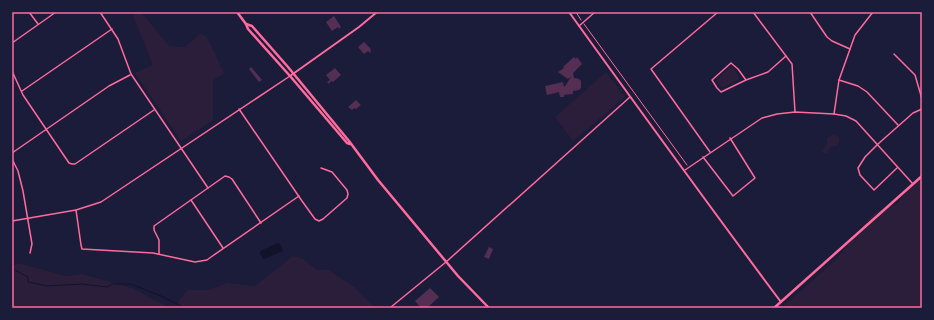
<svg xmlns="http://www.w3.org/2000/svg" width="934" height="320" viewBox="0 0 934 320" font-family="Jost,sans-serif">
<style>
.green{fill:#2a1e3b}
.water{fill:#12122b}
.lines{fill:none;stroke-linecap:round;stroke-linejoin:round}
.stream{stroke:#12122b;stroke-width:1}
.building{fill:#542f53}
.path{stroke:#ff6b9d;stroke-width:1}
.minor{stroke:#ff6b9d;stroke-width:1.5}
.tertiary{stroke:#ff6b9d;stroke-width:2}
.secondary{stroke:#ff6b9d;stroke-width:2.5}
.primary{stroke:#ff6b9d;stroke-width:2.5}
.neatline{fill:none;stroke:#ff6b9d;stroke-width:1.5}
</style>
<rect width="100%" height="100%" fill="#1b1b3a"/>
<g class="green">
<polygon points="139,12 141,12 169,46 185,47 200,34 206,36 213,49 224,74 213,80 213,120 181,141 135,73 153,65 133,16"/>
<polygon points="730,67 734,68 740,79 724,87 722,87 717,82 717,79"/>
<polygon points="606,72 625,97 573,141 555,117"/>
<polygon points="833,134 839,137 839,142 837,146 831,147 827,154 822,152 827,144 827,138"/>
<polygon points="922,177 922,308 781,308 834,262 874,213 898,203 912,183"/>
<polygon points="293,256 303,259 317,270 329,270 354,287 375,308 176,308 181,297 188,290 208,290 227,283 255,286"/>
<polygon points="18,263 66,276 82,274 132,288 170,308 24,308 22,307 19,308 12,308 12,266"/>
</g>
<polygon class="water" points="278,243 280,244 283,251 264,259 260,254 260,251"/>
<g class="lines">
<polyline class="stream" points="15,270 28,277 28,282 47,286 82,284 107,287 112,284 131,284 161,296 185,308"/>
</g>
<g class="building">
<polygon points="334,16 341,27 339,29 338,27 332,31 326,22"/>
<polygon points="364,42 371,49 370,50 371,51 370,53 368,51 364,54 358,47"/>
<polygon points="574,57 576,59 577,57 582,64 573,73 574,78 579,79 581,81 581,88 579,90 573,91 573,94 564,95 564,97 560,97 559,92 547,95 545,86 563,82 564,87 565,86 571,77 568,79 558,72 564,68 563,67"/>
<polygon points="251,67 262,80 259,82 249,69"/>
<polygon points="335,68 341,75 333,82 331,81 329,84 327,82 330,80 326,75"/>
<polygon points="356,100 361,105 356,109 354,108 352,110 348,107"/>
<polygon points="489,247 493,249 489,259 484,257"/>
<polygon points="430,288 439,297 427,308 421,308 415,301"/>
</g>
<g class="lines">
<g class="path">
<polyline points="576,12 581,20"/>
<polyline points="584,24 687,165"/>
</g>
<g class="minor">
<polyline points="29,12 38,24"/>
<polyline points="100,12 118,39 131,74 208,188"/>
<polyline points="753,12 792,64 795,112"/>
<polyline points="810,12 827,37 832,41 850,49"/>
<polyline points="579,26 595,12"/>
<polyline points="12,43 56,12"/>
<polyline points="894,54 915,75 922,99"/>
<polyline points="12,71 23,95 69,163 72,164 75,164 154,110"/>
<polyline points="746,80 738,69 731,63 712,80 717,88 721,92 746,80 768,72 786,56"/>
<polyline points="839,80 858,86 867,92 898,125"/>
<polyline points="22,91 112,29"/>
<polyline points="239,109 302,201 315,219 319,221 323,219 347,198 348,194 347,190 332,172 321,168"/>
<polyline points="834,114 839,80 855,35 873,12"/>
<polyline points="710,152 651,69 718,12"/>
<polyline points="12,153 109,86 130,75"/>
<polyline points="703,157 733,196 755,178 730,138"/>
<polyline points="12,159 18,171 23,191 32,244 30,253"/>
<polyline points="897,168 874,190 860,175 858,168 865,157 878,144 913,113 922,109"/>
<polyline points="685,170 762,118 777,114 795,112 834,114 846,116 856,121 913,184"/>
<polyline points="191,200 223,248"/>
<polyline points="76,210 81,245 82,249 153,253 195,262 207,260 211,257 299,196"/>
<polyline points="12,221 76,210 101,202 290,76"/>
<polyline points="159,254 159,240 154,230 154,226 225,176 229,177 232,179 261,223"/>
<polyline points="391,307 446,262 630,97"/>
</g>
<g class="tertiary">
<path d="M569,12C639,109 709,206 781,302"/>
<polyline points="290,76 359,27 377,12"/>
</g>
<polyline class="secondary" points="774,308 922,176"/>
<g class="primary">
<polyline points="237,12 246,24 248,29 290,76 347,143 350,144"/>
<polyline points="246,24 252,26 288,67 349,141 378,180 458,276 489,308"/>
</g>
</g>
<rect width="934" height="320" fill="none" stroke="#1b1b3a" stroke-width="26"/>
<rect x="13" y="13" width="908" height="294" class="neatline"/>
</svg>
